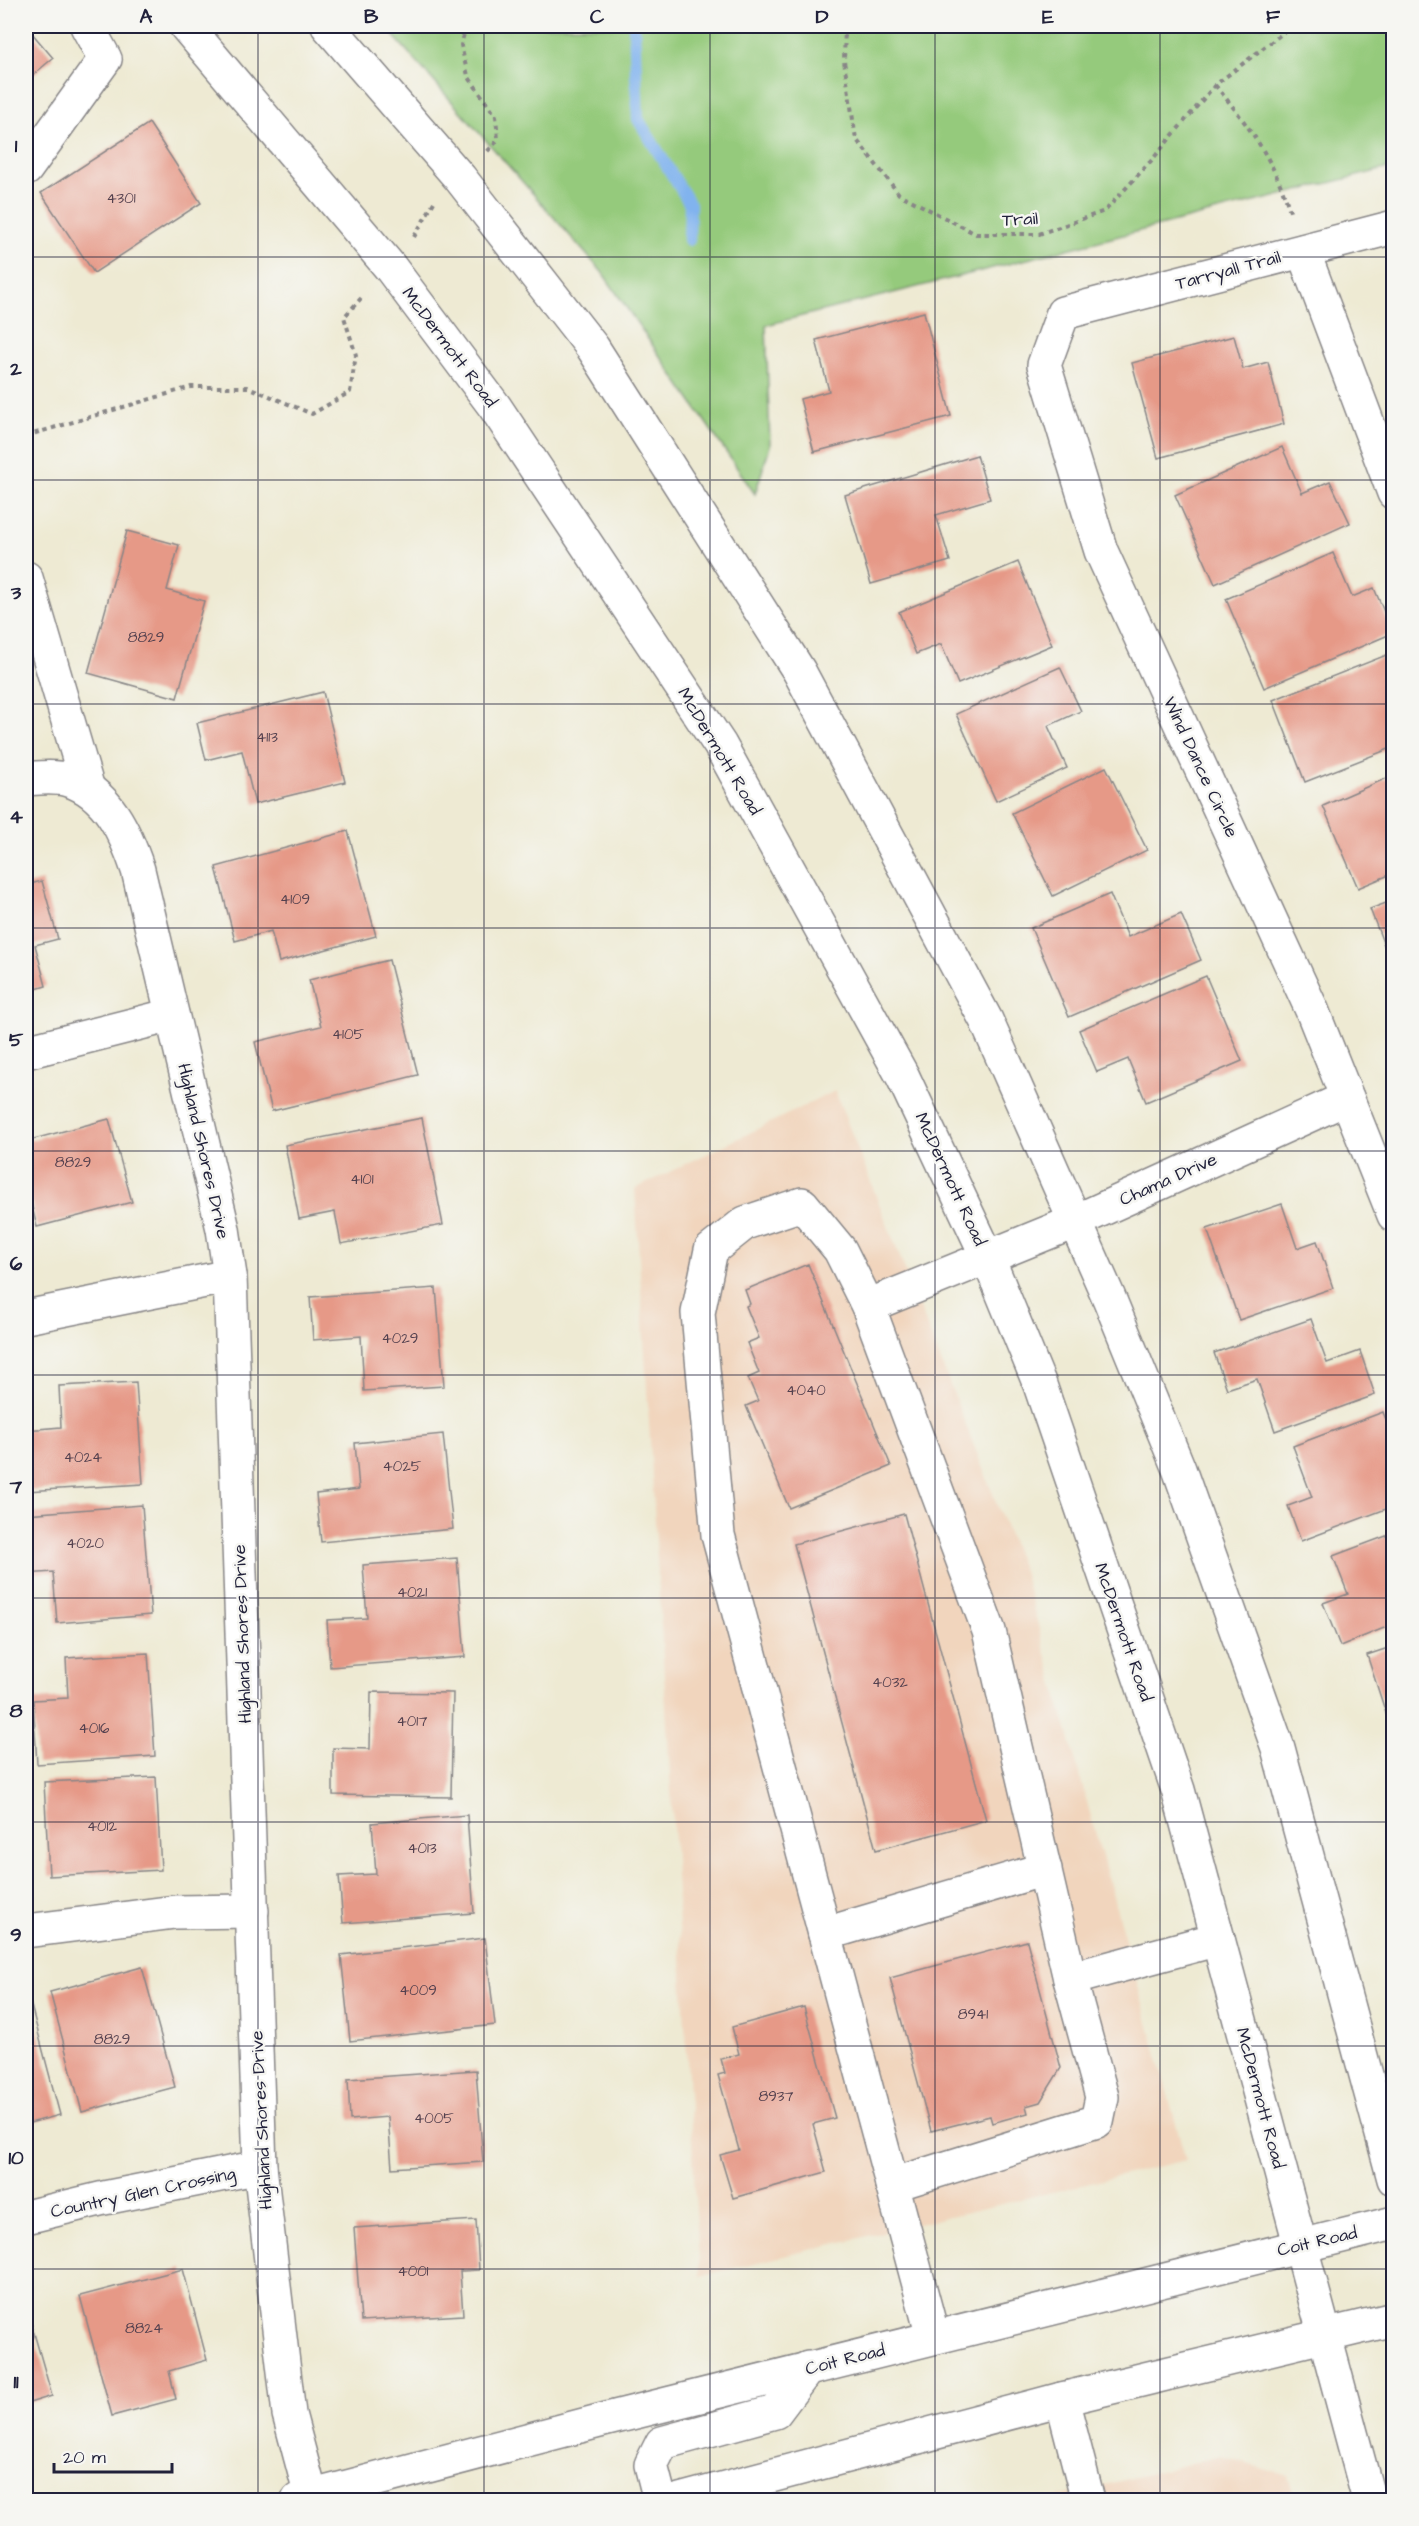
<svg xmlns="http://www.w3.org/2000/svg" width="1419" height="2526" viewBox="0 0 1419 2526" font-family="'Architects Daughter',sans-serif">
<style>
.built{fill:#f1d5bd}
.green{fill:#95ca7c;stroke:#5c765c;stroke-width:1.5}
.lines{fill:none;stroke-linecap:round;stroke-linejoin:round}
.stream{stroke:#81b3ee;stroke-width:12}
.building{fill:#e69987}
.minor-casing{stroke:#888687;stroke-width:36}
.major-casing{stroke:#888687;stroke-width:36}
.path{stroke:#888687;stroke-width:4;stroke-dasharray:4.5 4.5;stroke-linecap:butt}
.minor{stroke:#fff;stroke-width:33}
.major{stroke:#fff;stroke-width:33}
.grid{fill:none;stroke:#22223b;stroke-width:1.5;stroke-opacity:0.55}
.labels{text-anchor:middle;stroke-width:5;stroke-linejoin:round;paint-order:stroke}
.number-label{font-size:15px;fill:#53404e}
.street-label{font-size:18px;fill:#22223b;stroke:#f6f6f2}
.neatline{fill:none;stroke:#22223b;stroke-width:2}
.grid-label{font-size:20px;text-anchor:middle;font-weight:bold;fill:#22223b}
</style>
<rect width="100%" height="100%" fill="#f6f6f2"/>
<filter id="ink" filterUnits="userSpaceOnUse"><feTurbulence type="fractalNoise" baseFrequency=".0167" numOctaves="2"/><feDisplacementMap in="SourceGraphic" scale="12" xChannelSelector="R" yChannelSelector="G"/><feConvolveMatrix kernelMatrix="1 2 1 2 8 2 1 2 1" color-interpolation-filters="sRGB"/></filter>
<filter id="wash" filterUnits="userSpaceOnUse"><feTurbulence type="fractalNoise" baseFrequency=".008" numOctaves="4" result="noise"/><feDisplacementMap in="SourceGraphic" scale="24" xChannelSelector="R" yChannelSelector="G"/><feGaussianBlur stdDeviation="1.35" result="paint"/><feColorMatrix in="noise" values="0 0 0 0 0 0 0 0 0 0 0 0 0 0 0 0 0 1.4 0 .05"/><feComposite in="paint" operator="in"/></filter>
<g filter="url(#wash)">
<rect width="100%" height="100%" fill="#eeead3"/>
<g class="built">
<polygon points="835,1091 1023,1571 1186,2160 700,2276 635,1189"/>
<polygon points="1220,2456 1288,2476 1295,2500 1044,2500"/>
</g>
<polygon class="green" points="385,26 1393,26 1393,167 766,325 770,446 755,494 602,272"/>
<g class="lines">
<polyline class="stream" points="634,26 638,119 690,204 689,240"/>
</g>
<g id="blocks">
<g class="building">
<polygon points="26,26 53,58 26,81"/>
<polygon points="149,123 201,203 94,273 41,193"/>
<polygon points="924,312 951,416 814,452 800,399 829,391 816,340"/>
<polygon points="1234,336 1243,369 1268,362 1284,424 1158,458 1132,363"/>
<polygon points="1282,447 1302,493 1330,481 1350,523 1215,584 1175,495"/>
<polygon points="977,455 990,499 936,515 950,561 871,584 845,495"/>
<polygon points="127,531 179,545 167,590 204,601 177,698 88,673"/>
<polygon points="1333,553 1352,597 1374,588 1393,633 1264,688 1226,599"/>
<polygon points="1018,562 1052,645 958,684 941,644 916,654 899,612"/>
<polygon points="1394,652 1394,747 1305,782 1273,700"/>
<polygon points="1060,667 1081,711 1048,726 1067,768 996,801 956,714"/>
<polygon points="323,692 345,782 255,804 242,751 206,760 197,723"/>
<polygon points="1106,767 1147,850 1053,896 1012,813"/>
<polygon points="1394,775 1394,873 1358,888 1323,806"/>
<polygon points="348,831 376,936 279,962 271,931 235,941 216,867"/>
<polygon points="42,881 58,939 35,945 46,986 26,992 26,885"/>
<polygon points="1110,894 1128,937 1181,914 1201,960 1069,1017 1031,928"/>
<polygon points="1394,900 1394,968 1393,968 1370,909"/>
<polygon points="389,960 418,1075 272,1111 255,1042 321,1026 309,980"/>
<polygon points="1206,976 1242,1061 1146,1102 1128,1059 1097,1072 1079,1030"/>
<polygon points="422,1118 443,1225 341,1244 335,1212 299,1219 285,1145"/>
<polygon points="109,1119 132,1202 37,1227 26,1183 26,1141"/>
<polygon points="1282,1204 1297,1248 1317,1241 1333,1288 1239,1320 1207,1229"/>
<polygon points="808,1264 891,1466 789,1508 746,1406 758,1401 748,1378 759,1373 747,1343 759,1338 746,1306 750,1304 745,1290"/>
<polygon points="436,1288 444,1386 364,1391 361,1336 313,1340 310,1297"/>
<polygon points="1311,1319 1327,1363 1360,1351 1375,1395 1275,1431 1257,1379 1227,1389 1214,1353"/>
<polygon points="136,1382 143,1484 26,1491 26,1430 61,1427 59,1386"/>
<polygon points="1383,1412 1394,1440 1394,1506 1301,1541 1288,1506 1312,1497 1293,1446"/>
<polygon points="443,1434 453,1529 321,1542 316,1494 359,1489 355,1443"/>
<polygon points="142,1505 151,1615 57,1623 53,1572 26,1574 26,1514"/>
<polygon points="904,1514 986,1820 876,1850 794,1544"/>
<polygon points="1394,1533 1394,1624 1340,1646 1323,1603 1348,1594 1333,1556"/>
<polygon points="457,1558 465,1657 330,1667 327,1620 367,1618 363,1565"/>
<polygon points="1394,1646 1394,1735 1393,1735 1367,1655"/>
<polygon points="148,1653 155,1756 37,1764 33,1700 68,1698 66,1658"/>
<polygon points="371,1692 453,1693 451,1797 333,1795 333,1748 370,1749"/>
<polygon points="156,1777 161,1870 49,1876 44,1782"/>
<polygon points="467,1815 474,1913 343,1923 339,1876 376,1874 372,1823"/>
<polygon points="485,1938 495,2025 350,2041 341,1955"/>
<polygon points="1027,1941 1061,2068 1040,2102 1026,2106 1028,2113 992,2123 990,2116 931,2131 890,1978"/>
<polygon points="142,1967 175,2087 82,2112 50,1992"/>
<polygon points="29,1998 60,2115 26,2124 26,1999"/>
<polygon points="804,2007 835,2118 813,2124 826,2172 733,2198 720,2155 739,2150 718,2075 725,2073 721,2059 739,2054 732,2027"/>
<polygon points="476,2070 483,2162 392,2168 388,2117 350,2120 348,2079"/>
<polygon points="476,2220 479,2270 460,2271 463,2315 361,2321 354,2228"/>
<polygon points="183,2269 207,2360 169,2371 176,2399 112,2416 80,2296"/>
<polygon points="26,2305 52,2396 26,2404"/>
</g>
</g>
</g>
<g filter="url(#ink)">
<use href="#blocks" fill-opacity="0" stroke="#888687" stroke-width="1.5"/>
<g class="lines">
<defs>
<g id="minor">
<polyline points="26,169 105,59 87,26"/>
<polyline points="1394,227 1063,313 1044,365 1101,551 1312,1010 1394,1215"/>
<polyline points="1303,251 1394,493"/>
<polyline points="26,578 88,789"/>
<path d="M26,779C39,778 55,776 68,780C108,792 126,834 138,870L223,1229L230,1276L260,2167L289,2414L312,2500"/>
<polyline points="26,1052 172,1015"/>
<polyline points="868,1306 989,1631 1070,1979 1102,2097 1097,2121 892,2185"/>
<polyline points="26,1317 230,1276"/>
<polyline points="26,1931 175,1912 252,1911"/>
<polyline points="825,1934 1045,1869"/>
<polyline points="1070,1979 1218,1939"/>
<polyline points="26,2217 104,2198 260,2167"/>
<polyline points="933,2337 718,1535 698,1313 711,1250 745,1223 802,1204 840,1250 868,1306 1074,1222 1347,1098"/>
<polyline points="1062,2399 1088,2500"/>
</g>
<g id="major">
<polyline points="186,26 390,267 495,407 720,745 903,1077 988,1258 1040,1385 1178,1790 1369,2500"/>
<polyline points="328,26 460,178 593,348 799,671 986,1020 1109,1298 1179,1469 1278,1748 1394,2179"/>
<polyline points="298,2500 603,2420 1394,2223"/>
<polyline points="660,2500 651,2465 662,2443 775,2412 808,2368"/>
<polyline points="680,2500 1062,2399 1394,2319"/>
</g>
</defs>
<use href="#minor" class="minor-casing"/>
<use href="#major" class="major-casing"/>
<g class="path">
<polyline points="466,26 461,45 468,76 496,116 498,140 485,154"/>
<polyline points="845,26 844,61 856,139 899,194 976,234 1039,234 1105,211 1151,161 1215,85 1292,26"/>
<path d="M1215,85C1250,127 1275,161 1291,215"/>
<polyline points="414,237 434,202"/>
<polyline points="26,436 191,387 248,387 312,414 350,392 356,355 344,317 364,295"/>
</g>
<use href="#minor" class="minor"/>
<use href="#major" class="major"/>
</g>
</g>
<path class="grid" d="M258,26V2500M484,26V2500M710,26V2500M935,26V2500M1160,26V2500M26,257H1394M26,480H1394M26,704H1394M26,928H1394M26,1151H1394M26,1375H1394M26,1598H1394M26,1822H1394M26,2046H1394M26,2269H1394"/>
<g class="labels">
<g class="number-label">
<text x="121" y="203">4301</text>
<text x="146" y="642">8829</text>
<text x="267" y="742">4113</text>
<text x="295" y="904">4109</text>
<text x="348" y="1039">4105</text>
<text x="73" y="1167">8829</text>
<text x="362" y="1184">4101</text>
<text x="400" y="1343">4029</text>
<text x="806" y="1395">4040</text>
<text x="83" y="1462">4024</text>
<text x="402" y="1471">4025</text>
<text x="85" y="1548">4020</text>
<text x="412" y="1597">4021</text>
<text x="890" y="1687">4032</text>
<text x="412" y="1726">4017</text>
<text x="94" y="1733">4016</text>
<text x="102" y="1831">4012</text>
<text x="422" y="1853">4013</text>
<text x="418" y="1995">4009</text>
<text x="973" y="2019">8941</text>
<text x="112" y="2044">8829</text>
<text x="776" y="2101">8937</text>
<text x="434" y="2123">4005</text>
<text x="413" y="2276">4001</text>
<text x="144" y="2333">8824</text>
</g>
<g class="street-label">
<text transform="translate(1020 219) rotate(-3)" y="6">Trail</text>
<text transform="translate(1228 270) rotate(-15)" y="6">Tarryall Trail</text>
<text transform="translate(450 347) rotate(53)" y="6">McDermott Road</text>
<text transform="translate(720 751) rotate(59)" y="6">McDermott Road</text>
<text transform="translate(1201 767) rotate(65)" y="6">Wind Dance Circle</text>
<text transform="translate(204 1151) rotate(77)" y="6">Highland Shores Drive</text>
<text transform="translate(951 1179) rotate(65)" y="6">McDermott Road</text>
<text transform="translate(1168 1179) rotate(-24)" y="6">Chama Drive</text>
<text transform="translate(1124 1632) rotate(71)" y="6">McDermott Road</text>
<text transform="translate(242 1634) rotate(-92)" y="6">Highland Shores Drive</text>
<text transform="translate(1261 2098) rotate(75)" y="6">McDermott Road</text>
<text transform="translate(261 2120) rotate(-93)" y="6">Highland Shores Drive</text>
<text transform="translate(143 2192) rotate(-12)" y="6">Country Glen Crossing</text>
<text transform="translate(1317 2241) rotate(-13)" y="6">Coit Road</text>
<text transform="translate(845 2359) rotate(-14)" y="6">Coit Road</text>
</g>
</g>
<rect width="1419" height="2526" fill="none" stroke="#f6f6f2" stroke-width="66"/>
<path d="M54 2463v9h118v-9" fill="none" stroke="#22223b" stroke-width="3"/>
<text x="63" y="2463" font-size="18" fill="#22223b" stroke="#f6f6f2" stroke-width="4.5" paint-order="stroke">20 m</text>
<rect x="33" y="33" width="1353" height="2460" class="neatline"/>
<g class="grid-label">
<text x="146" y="23">A</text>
<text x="371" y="23">B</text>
<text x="597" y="23">C</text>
<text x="822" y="23">D</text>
<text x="1048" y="23">E</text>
<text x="1273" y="23">F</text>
<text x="16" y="152">1</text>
<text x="16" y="375">2</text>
<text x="16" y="599">3</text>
<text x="16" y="823">4</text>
<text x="16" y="1046">5</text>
<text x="16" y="1270">6</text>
<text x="16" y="1493">7</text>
<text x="16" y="1717">8</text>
<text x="16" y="1941">9</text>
<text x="16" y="2164">10</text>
<text x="16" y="2388">11</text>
</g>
</svg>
